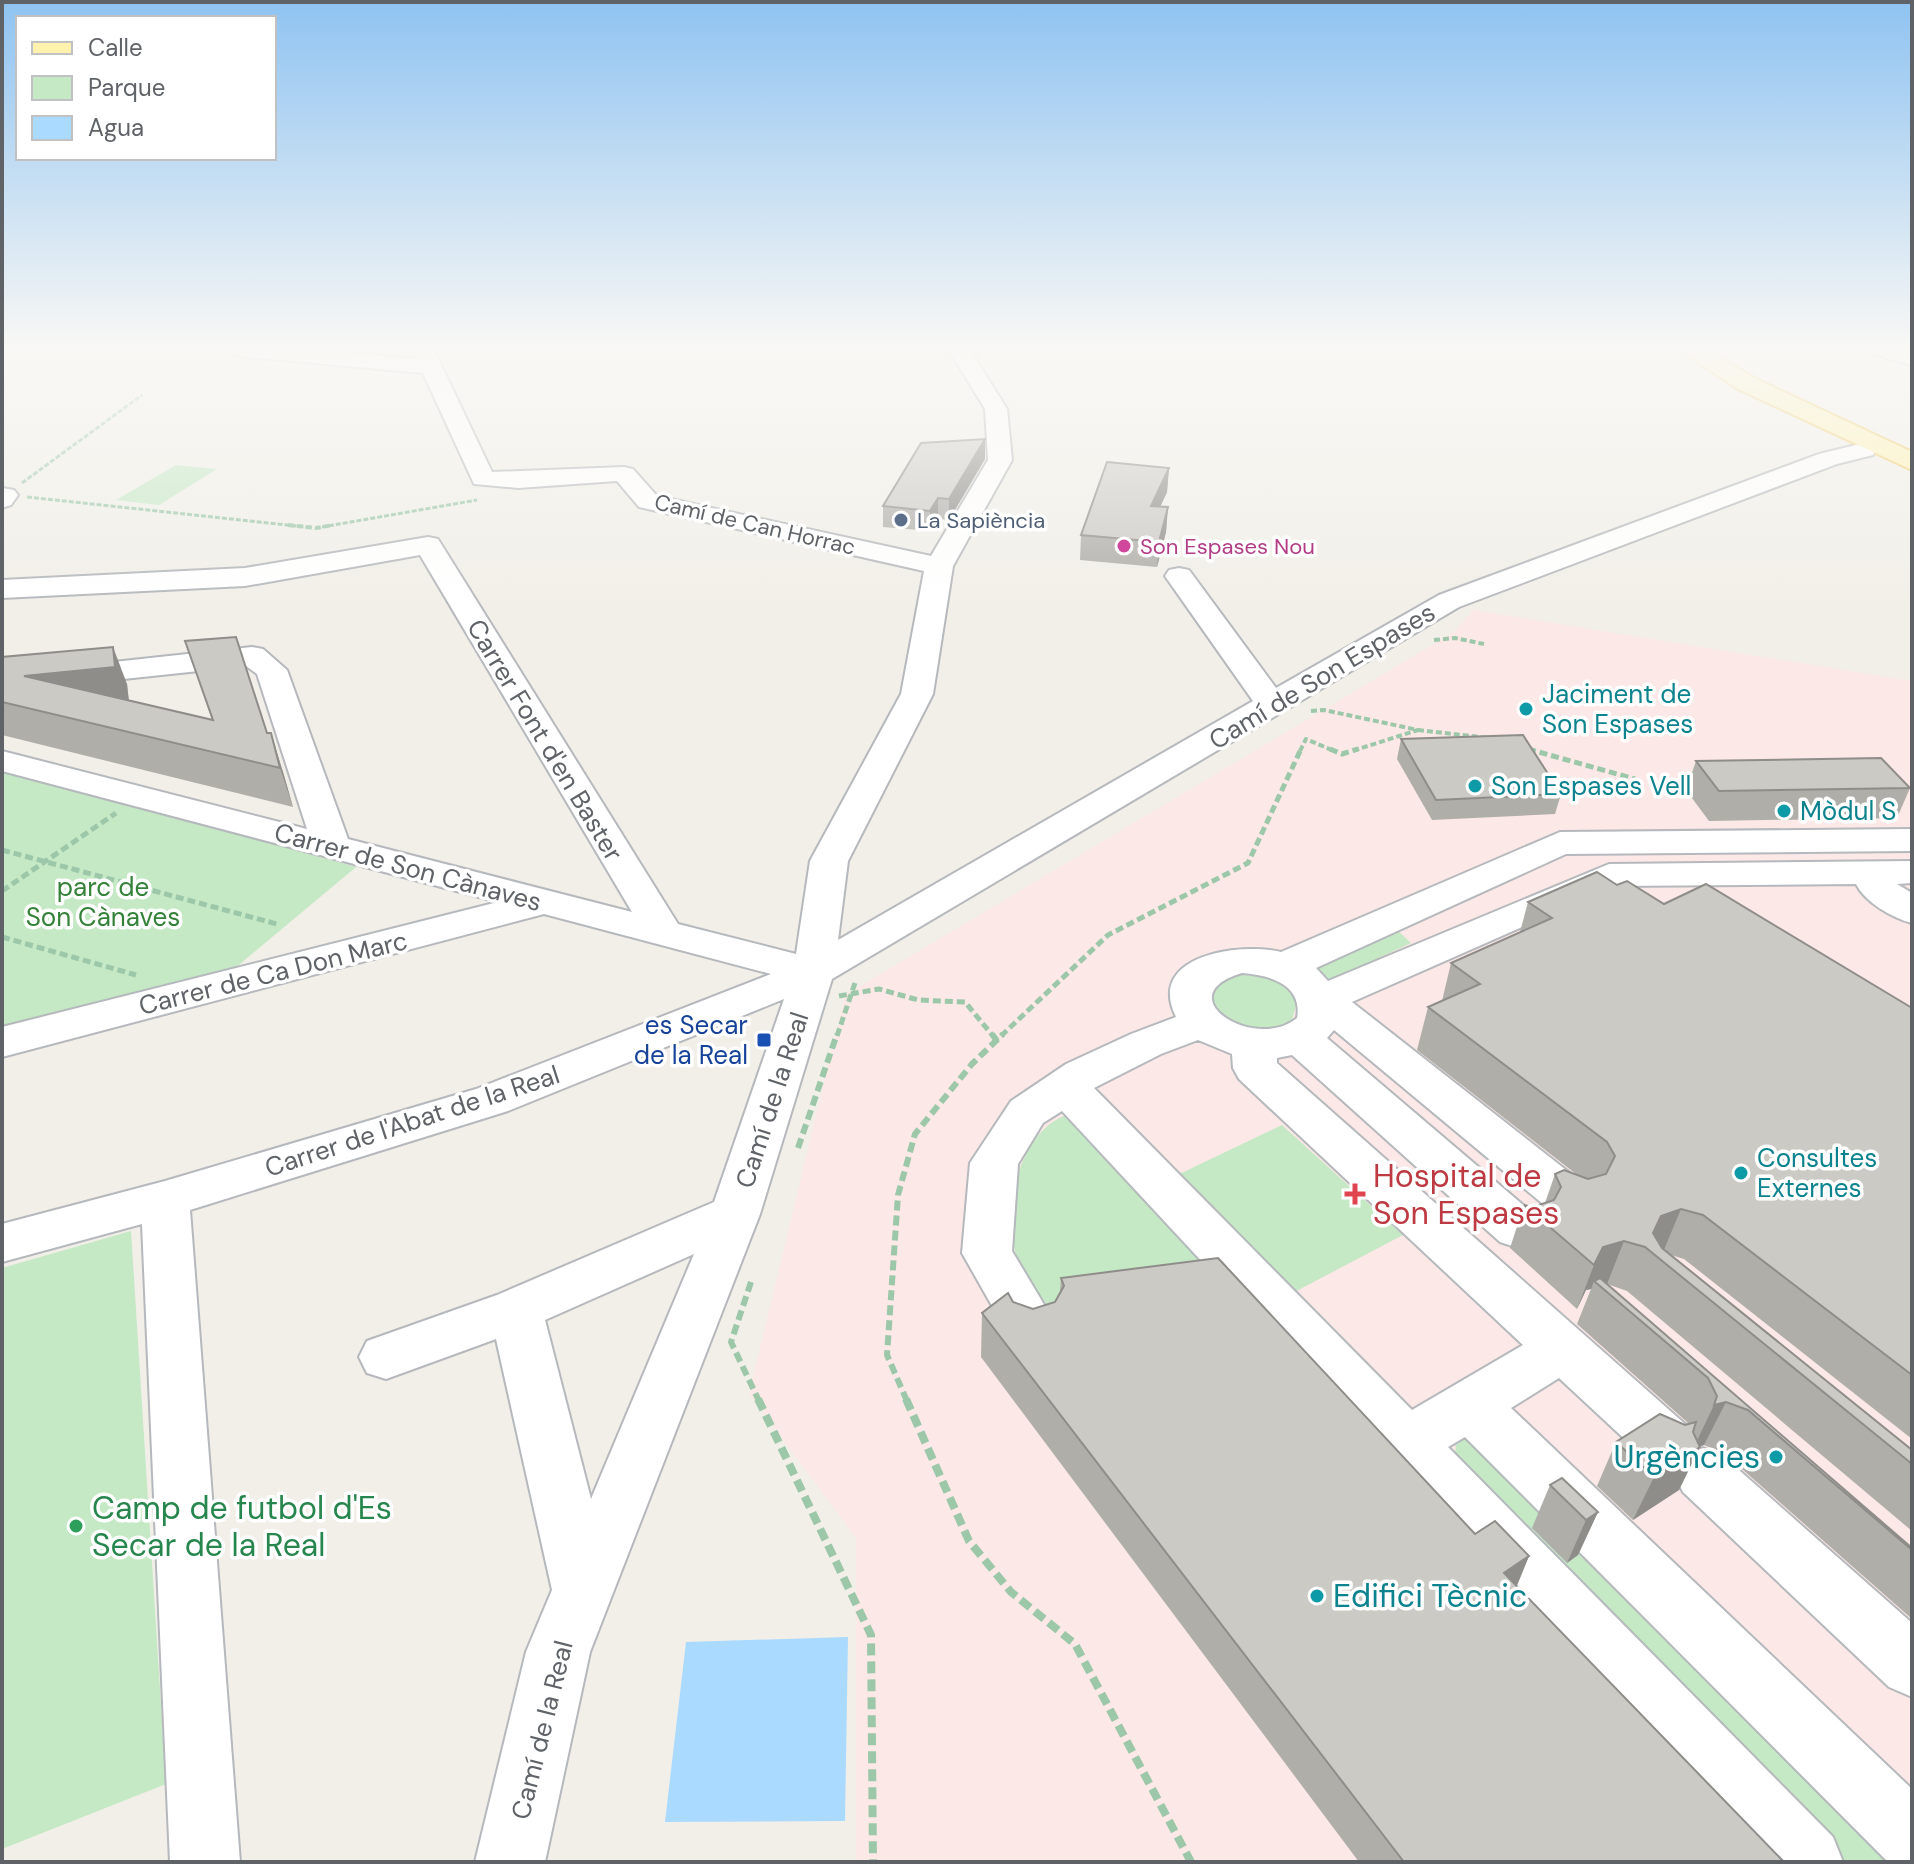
<svg xmlns="http://www.w3.org/2000/svg" width="1914" height="1864" viewBox="0 0 1914 1864" font-family="'DM Sans',sans-serif">
<style>
.medical{fill:#fce8e6}
.green{fill:#c5e8c5}
.water{fill:#aadaff}
.lines{fill:none;stroke-linecap:round;stroke-linejoin:round}
.stream{stroke:#aadaff;stroke-width:5}
.minor-casing{stroke:#b5b8bc;stroke-width:4}
.major-casing{stroke:#f2c960;stroke-width:4}
.path-far4{stroke:#9cc7a9;stroke-width:3;stroke-dasharray:5 2;stroke-linecap:butt}
.path-far3{stroke:#9cc7a9;stroke-width:4;stroke-dasharray:6 3;stroke-linecap:butt}
.path-far2{stroke:#9cc7a9;stroke-width:5;stroke-dasharray:8 4;stroke-linecap:butt}
.path-far1{stroke:#9cc7a9;stroke-width:6;stroke-dasharray:10 5;stroke-linecap:butt}
.path{stroke:#9cc7a9;stroke-width:8;stroke-dasharray:12 6;stroke-linecap:butt}
.minor{fill:#fff;fill-rule:evenodd}
.major{fill:#fff2af;fill-rule:evenodd}
.wall{fill:#afaea9}
.shaded-wall{fill:#8f8d8a}
.building{fill:#cccac5;stroke:#8f8d8a;stroke-width:2}
.service-dot{fill:#5c6f8a;stroke:#fff;stroke-width:3}
.hotel-dot{fill:#d1479c;stroke:#fff;stroke-width:3}
.culture-dot{fill:#0f9aa8;stroke:#fff;stroke-width:3}
.transit-dot{fill:#1a4fb4;stroke:#fff;stroke-width:3}
.health-dot{fill:#e0444e;stroke:#fff;stroke-width:3}
.leisure-dot{fill:#2e9e5b;stroke:#fff;stroke-width:3}
.labels{text-anchor:middle;stroke-width:7;stroke-linejoin:round;paint-order:stroke}
.far-service-label{font-size:22px;fill:#4e5e75;stroke:#fff;text-anchor:start}
.far-street-label{font-size:22px;fill:#5f6368;stroke:#fff}
.far-hotel-label{font-size:22px;fill:#b23c85;stroke:#fff;text-anchor:start}
.street-label{font-size:26px;fill:#5f6368;stroke:#fff}
.culture-label{font-size:26px;fill:#0d838f;stroke:#fff;text-anchor:start}
.park-label{font-size:26px;fill:#348238;stroke:#fff}
.transit-label{font-size:26px;fill:#164399;stroke:#fff;text-anchor:end}
.near-health-label{font-size:32px;fill:#be3a42;stroke:#fff;text-anchor:start}
.near-culture-label{font-size:32px;fill:#0d838f;stroke:#fff;text-anchor:end}
.near-leisure-label{font-size:32px;fill:#27864d;stroke:#fff;text-anchor:start}
</style>
<rect width="100%" height="100%" fill="#f1efe8"/>
<polygon class="medical" points="1473,610 1912,681 1912,1862 856,1862 856,1538 749,1394 845,995 1454,632"/>
<g class="green">
<polygon points="176,465 217,469 159,505 116,500"/>
<polygon points="2,770 356,867 228,974 2,1030"/>
<polygon points="1396,929 1411,943 1336,978 1325,979 1313,966"/>
<path d="M1242,975C1265,976 1286,981 1297,1003L1292,1020C1262,1043 1237,1026 1211,1008V990L1229,977Z"/>
<path d="M1064,1116L1073,1120L1230,1292L1059,1322C1046,1303 1031,1284 1020,1264C998,1221 1017,1134 1064,1116Z"/>
<polygon points="1282,1125 1403,1235 1285,1297 1169,1179"/>
<polygon points="131,1231 166,1784 2,1849 2,1268"/>
<polygon points="1466,1439 1481,1443 1900,1862 1845,1862 1460,1467 1455,1454 1456,1441"/>
</g>
<polygon class="water" points="848,1637 845,1821 665,1822 686,1642"/>
<g class="lines">
<polyline class="stream" points="1893,350 1912,354"/>
<defs>
<g id="minor">
<path d="M228,350H315L417,359L413,350H434L492,472L624,467L633,469L657,496L931,556L988,460L985,409L949,350H970L1007,409L1012,460L953,566L933,694L848,861L838,940L1253,701L1165,576L1169,570L1179,568L1189,570L1276,688L1439,595L1819,454L1864,443L1873,445L1876,450L1873,455L1837,464L1459,607L832,979L760,1214L590,1652L545,1862H475L526,1652L552,1590L496,1339L386,1379L367,1373L359,1357L367,1341L497,1295L714,1202L784,999L508,1111L190,1210L240,1862H170L142,1224L2,1262V1224L165,1181L476,1089L771,974L544,914L2,1057V1027L498,902L2,771V751L307,829L257,674L246,666L86,683L2,687V669L86,665L252,647L263,649L287,670L348,839L632,912L420,555L245,586L2,598V580L245,568L428,537L438,539L678,924L796,954L810,861L901,694L924,571L639,507L617,481L518,488L474,484L423,373L238,356ZM694,1254L591,1499L545,1320Z"/>
<polygon points="1870,350 1912,352 1912,365 1873,354"/>
<polygon points="2,488 14,490 18,495 11,505 2,508"/>
<path d="M1912,829V851L1566,854L1316,968L1328,981L1609,864L1912,861V883L1897,884L1912,893V923C1892,918 1865,902 1856,884L1615,886L1352,1002L1589,1188L1596,1201L1589,1214L1572,1219L1555,1214L1334,1030L1327,1038L1536,1216L1543,1229L1536,1242L1518,1248L1500,1242L1292,1055L1277,1058V1063L1685,1424L1693,1441L1687,1454L1703,1448L1723,1456L1912,1623V1697L1889,1687L1683,1492L1674,1474L1681,1460L1665,1466L1645,1458L1559,1378L1511,1408L1912,1789V1862H1888L1465,1437L1448,1447L1833,1837L1843,1862H1760L1062,1111L1043,1123L1018,1164L1012,1251L1058,1328L1051,1343L1032,1350L1013,1343L962,1253L970,1163L1011,1101L1066,1064L1131,1034L1176,1017C1145,955 1240,942 1281,952L1560,832ZM1242,973C1269,975 1303,984 1297,1018C1255,1053 1165,996 1242,973ZM1198,1040L1232,1054L1233,1068L1239,1079L1523,1345L1412,1410L1094,1088L1161,1054Z"/>
</g>
<polygon id="major" points="1680,350 1708,350 1756,379 1912,452 1912,470 1738,389"/>
</defs>
<use href="#minor" class="minor-casing"/>
<use href="#major" class="major-casing"/>
<g class="path-far4">
<polyline points="22,483 142,395"/>
<polyline points="27,497 306,527"/>
<polyline points="322,527 477,500"/>
</g>
<g class="path-far3">
<polyline points="288,525 316,528 333,525"/>
<polyline points="1434,640 1455,638 1484,644"/>
<polyline points="1311,711 1324,710 1418,730 1352,751"/>
<polyline points="1418,730 1489,738"/>
<polyline points="1525,748 1535,751"/>
<polyline points="1300,751 1306,739 1334,751"/>
</g>
<g class="path-far2">
<polyline points="1330,749 1342,754 1358,749"/>
<polyline points="1528,749 1635,779"/>
<polyline points="2,850 277,924"/>
<polyline points="2,891 116,813"/>
<polyline points="2,937 136,975"/>
<polyline points="839,996 879,989 918,1000 965,1002 993,1036"/>
<polyline points="837,1036 856,980"/>
<polyline points="1001,1036 1108,935 1248,863 1301,749"/>
</g>
<g class="path-far1">
<polyline points="992,1034 997,1041"/>
<polyline points="798,1148 837,1034"/>
<polyline points="751,1282 731,1342 759,1401"/>
<polyline points="907,1401 887,1355 898,1195 915,1134 972,1064 1003,1034"/>
</g>
<g class="path">
<polyline points="758,1399 871,1635 873,1862"/>
<polyline points="906,1399 969,1541 1011,1592 1075,1644 1191,1862"/>
</g>
<use href="#minor" class="minor"/>
<use href="#major" class="major"/>
</g>
<g class="wall">
<polygon points="985,459 949,520 938,519 930,531 883,527 883,506"/>
<polygon points="1169,468 1167,492 1160,507 1168,507 1166,532 1157,567 1080,560 1081,535"/>
<polygon points="185,641 267,733 283,772 293,807 2,735 2,657 127,684 129,700 212,720"/>
<polygon points="1401,739 1561,794 1555,814 1432,820 1397,759"/>
<polygon points="1696,761 1910,788 1897,818 1709,821 1686,790"/>
<polygon points="1617,885 1912,1008 1912,1439 1684,1259 1671,1255 1912,1450 1912,1531 1627,1291 1607,1284 1912,1548 1912,1619 1725,1454 1704,1445 1700,1446 1679,1490 1633,1520 1597,1486 1616,1442 1688,1424 1687,1422 1577,1324 1591,1289 1586,1290 1577,1309 1510,1248 1524,1205 1533,1207 1545,1203 1555,1174 1576,1174 1417,1050 1428,1007 1442,1001 1451,963 1520,932 1528,902"/>
<polygon points="1061,1278 1475,1534 1529,1556 1517,1586 1784,1862 1359,1862 981,1357 982,1313 1013,1302 1033,1309 1055,1302 1060,1291"/>
<polygon points="1550,1485 1598,1512 1578,1555 1567,1563 1532,1528"/>
</g>
<g class="shaded-wall">
<polygon points="985,440 985,459 949,520 949,499"/>
<polygon points="1169,468 1167,492 1149,531 1151,506"/>
<polygon points="938,498 938,519 930,531 930,511"/>
<polygon points="1168,507 1166,532 1157,567 1159,542"/>
<polygon points="113,647 127,684 129,704 24,676"/>
<polygon points="271,733 283,772 293,807 280,768"/>
<polygon points="1681,1209 1663,1252 1653,1233 1661,1216"/>
<polygon points="1624,1241 1607,1284 1594,1281 1591,1289 1586,1290 1577,1309 1594,1265 1603,1247"/>
<polygon points="1726,1402 1704,1445 1693,1449 1714,1405"/>
<polygon points="1700,1447 1679,1490 1633,1520 1654,1477"/>
<polygon points="1598,1512 1578,1555 1567,1563 1586,1520"/>
<polygon points="1529,1556 1511,1599 1504,1573"/>
</g>
<g class="building">
<polygon points="985,439 949,499 938,498 930,511 883,506 921,443"/>
<polygon points="1107,462 1169,468 1151,506 1168,507 1159,542 1081,535"/>
<polygon points="236,637 267,733 271,733 280,768 2,702 2,657 113,647 115,667 24,676 213,720 185,641"/>
<polygon points="1523,735 1561,794 1436,800 1401,739"/>
<polygon points="1881,758 1910,788 1719,791 1696,761"/>
<polygon points="1597,872 1617,885 1627,881 1664,904 1706,884 1912,1008 1912,1375 1703,1215 1681,1209 1661,1216 1653,1233 1662,1248 1912,1450 1912,1464 1645,1247 1624,1241 1603,1247 1594,1265 1524,1205 1533,1207 1554,1200 1561,1187 1555,1174 1564,1170 1588,1179 1606,1174 1615,1156 1607,1142 1428,1007 1480,984 1451,963 1552,918 1528,902"/>
<polygon points="1218,1258 1475,1534 1495,1521 1529,1556 1504,1573 1784,1862 1404,1862 982,1313 1008,1293 1013,1302 1033,1309 1055,1302 1064,1286 1061,1278"/>
<polygon points="1600,1278 1912,1548 1912,1550 1748,1410 1726,1402 1714,1405 1717,1396 1708,1378 1594,1281"/>
<polygon points="1660,1414 1685,1425 1696,1422 1693,1432 1700,1447 1654,1477 1616,1442"/>
<polygon points="1562,1478 1598,1512 1586,1520 1550,1485"/>
</g>
<linearGradient id="sky" x2="0" y2="1"><stop stop-color="#8fc3f1"/><stop offset="0.57" stop-color="#f9f8f5"/><stop offset="1" stop-color="#f9f8f5" stop-opacity="0"/></linearGradient>
<rect width="1914" height="611" fill="url(#sky)"/>
<circle class="service-dot" cx="901" cy="520" r="8"/>
<circle class="hotel-dot" cx="1124" cy="546" r="8"/>
<g class="culture-dot">
<circle cx="1526" cy="709" r="8"/>
<circle cx="1475" cy="786" r="8"/>
<circle cx="1784" cy="811" r="8"/>
<circle cx="1741" cy="1173" r="8"/>
<circle cx="1776" cy="1457" r="8"/>
<circle cx="1317" cy="1596" r="8"/>
</g>
<rect class="transit-dot" x="756" y="1032" width="16" height="16" rx="4"/>
<path class="health-dot" d="M1351 1182h8v8h8v8h-8v8h-8v-8h-8v-8h8z"/>
<circle class="leisure-dot" cx="76" cy="1526" r="8"/>
<g class="labels">
<g class="far-service-label">
<text x="917" y="528">La Sapiència</text>
</g>
<g class="far-street-label">
<text transform="translate(755 524) rotate(13)" y="8">Camí de Can Horrac</text>
</g>
<g class="far-hotel-label">
<text x="1140" y="554">Son Espases Nou</text>
</g>
<g class="street-label">
<text transform="translate(1322 676) rotate(-31)" y="9">Camí de Son Espases</text>
<text transform="translate(545 740) rotate(59)" y="9">Carrer Font d'en Baster</text>
<text transform="translate(408 867) rotate(15)" y="9">Carrer de Son Cànaves</text>
<text transform="translate(273 973) rotate(-14)" y="9">Carrer de Ca Don Marc</text>
<text transform="translate(772 1100) rotate(-72)" y="9">Camí de la Real</text>
<text transform="translate(412 1121) rotate(-18)" y="9">Carrer de l'Abat de la Real</text>
<text transform="translate(542 1730) rotate(-76)" y="9">Camí de la Real</text>
</g>
<g class="culture-label">
<text x="1542" y="703">Jaciment de<tspan x="1542" dy="30">Son Espases</tspan></text>
<text x="1491" y="795">Son Espases Vell</text>
<text x="1800" y="820">Mòdul S</text>
<text x="1757" y="1167">Consultes<tspan x="1757" dy="30">Externes</tspan></text>
</g>
<g class="park-label">
<text x="103" y="896">parc de<tspan x="103" dy="30">Son Cànaves</tspan></text>
</g>
<g class="transit-label">
<text x="748" y="1034">es Secar<tspan x="748" dy="30">de la Real</tspan></text>
</g>
<g class="near-health-label">
<text x="1373" y="1187">Hospital de<tspan x="1373" dy="37">Son Espases</tspan></text>
</g>
<g class="near-culture-label">
<text x="1760" y="1468">Urgències</text>
<text x="1333" y="1607" text-anchor="start">Edifici Tècnic</text>
</g>
<g class="near-leisure-label">
<text x="92" y="1519">Camp de futbol d'Es<tspan x="92" dy="37">Secar de la Real</tspan></text>
</g>
</g>
<rect width="1914" height="1864" fill="none" stroke="#5f6368" stroke-width="8"/>
<rect x="16" y="16" width="260" height="144" fill="#ffffff" stroke="#bfc1c3" stroke-width="2"/>
<rect x="32" y="42" width="40" height="12" fill="#fff2af" stroke="#bfc1c3" stroke-width="2"/>
<text x="88" y="56" font-size="24" fill="#5f6368">Calle</text>
<rect x="32" y="76" width="40" height="24" fill="#c5e8c5" stroke="#bfc1c3" stroke-width="2"/>
<text x="88" y="96" font-size="24" fill="#5f6368">Parque</text>
<rect x="32" y="116" width="40" height="24" fill="#aadaff" stroke="#bfc1c3" stroke-width="2"/>
<text x="88" y="136" font-size="24" fill="#5f6368">Agua</text>
</svg>
